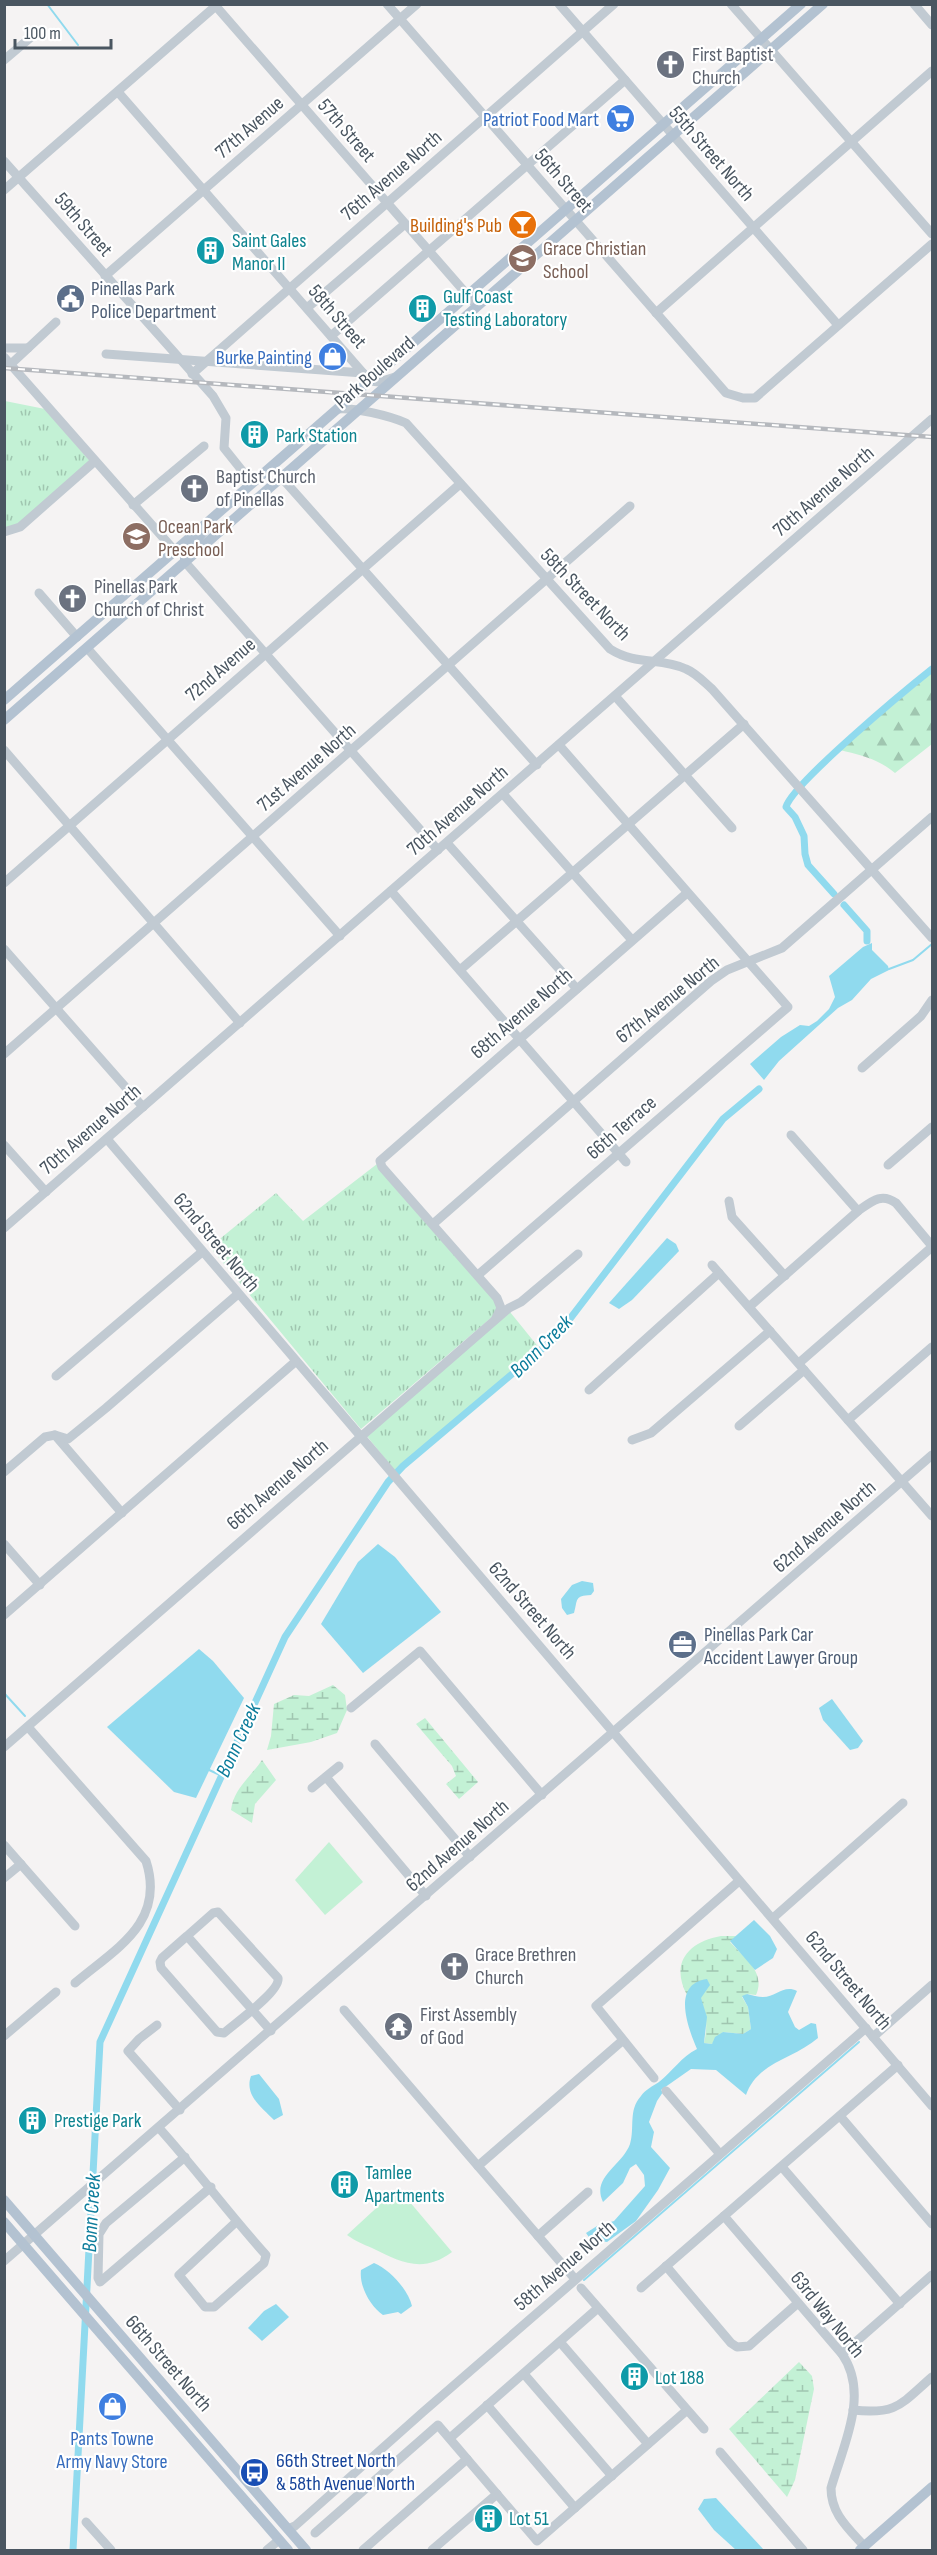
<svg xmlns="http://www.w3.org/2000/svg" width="937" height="2555" viewBox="0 0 937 2555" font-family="'Sofia Sans Condensed',sans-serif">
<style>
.grass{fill:#c3f1d5}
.forest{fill:url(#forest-firs)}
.wetland{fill:url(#wetland-marsh)}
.park{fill:url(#park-tufts)}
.water{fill:#90daee}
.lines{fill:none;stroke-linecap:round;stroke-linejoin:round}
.stream{stroke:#90daee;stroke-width:2}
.canal{stroke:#90daee;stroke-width:7}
.minor{stroke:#c1cad2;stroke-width:9}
.major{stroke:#b3c2d1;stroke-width:10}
.rail-casing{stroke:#b5b8bd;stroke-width:4.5}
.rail{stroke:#fff;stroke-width:2;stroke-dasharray:7;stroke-linecap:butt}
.labels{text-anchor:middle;stroke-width:4.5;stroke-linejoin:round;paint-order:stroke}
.worship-label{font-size:20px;fill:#5b616d;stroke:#fff;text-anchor:start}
.shop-label{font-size:20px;fill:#366cbe;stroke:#fff;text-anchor:end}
.street-label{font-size:20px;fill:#4a5661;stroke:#fff}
.food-label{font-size:20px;fill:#c56008;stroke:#fff;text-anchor:end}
.culture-label{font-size:20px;fill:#0d838f;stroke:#fff;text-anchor:start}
.education-label{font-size:20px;fill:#785e54;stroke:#fff;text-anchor:start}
.service-label{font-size:20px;fill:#4e5e75;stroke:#fff;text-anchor:start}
.transit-label{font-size:20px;fill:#164399;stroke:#fff;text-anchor:start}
.water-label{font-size:21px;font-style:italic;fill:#0c7c9b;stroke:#fff}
</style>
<defs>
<pattern id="forest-firs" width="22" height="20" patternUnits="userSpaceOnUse" patternTransform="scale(1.5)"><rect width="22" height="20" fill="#c3f1d5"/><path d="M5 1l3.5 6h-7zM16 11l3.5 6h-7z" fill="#a0c6b0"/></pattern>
<pattern id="wetland-marsh" width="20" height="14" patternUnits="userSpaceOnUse" patternTransform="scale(1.5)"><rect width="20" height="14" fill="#c3f1d5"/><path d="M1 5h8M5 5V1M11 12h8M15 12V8" fill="none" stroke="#a0c6b0"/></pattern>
<pattern id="park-tufts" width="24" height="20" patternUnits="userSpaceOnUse" patternTransform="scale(1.5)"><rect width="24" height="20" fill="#c3f1d5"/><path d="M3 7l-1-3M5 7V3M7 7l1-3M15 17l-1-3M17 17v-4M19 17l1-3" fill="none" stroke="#a0c6b0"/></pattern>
</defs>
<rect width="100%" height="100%" fill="#f5f3f3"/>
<g class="grass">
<polygon points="329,1842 363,1882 325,1915 295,1880"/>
<path d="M398,2188L452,2252C423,2274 400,2262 372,2248C363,2244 355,2241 347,2235Z"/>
</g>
<path class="forest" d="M932,672V744L895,773C878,759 861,755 840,750Z"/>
<g class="wetland">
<polygon points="333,1685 345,1695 347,1710 337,1733 311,1742 267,1750 271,1736 274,1704 294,1695 309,1696"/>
<polygon points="425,1718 478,1782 459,1799 446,1784 456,1776 452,1766 416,1724"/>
<path d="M262,1760L276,1780L255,1804L252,1823L231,1810C234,1788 250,1778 262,1760Z"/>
<path d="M721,1936H736L730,1942C745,1959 766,1972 756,1995L747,1994L742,1997L748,2007L751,2029L743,2034L723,2032L712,2044L704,2043C709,2022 706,2003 691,1987L687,1995C670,1963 688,1942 721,1936Z"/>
<polygon points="799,2362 812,2376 814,2389 795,2480 787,2497 729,2429"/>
</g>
<g class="park">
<polygon points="5,401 45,409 90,461 18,524 5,529"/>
<polygon points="377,1164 494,1299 497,1308 492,1317 361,1429 210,1247 276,1193 303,1221"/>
<polygon points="510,1312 540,1349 395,1471 366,1435"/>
</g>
<g class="water">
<polygon points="872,943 872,950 888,966 889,970 871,979 852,1000 838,1008 779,1061 764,1080 750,1064 781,1037 800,1025 809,1026 817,1021 829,1009 835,997 829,976 863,947"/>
<polygon points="667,1238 676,1244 679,1251 632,1300 619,1309 609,1303"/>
<polygon points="378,1544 395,1557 441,1612 363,1673 321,1624 358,1562"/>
<path d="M582,1581L593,1583L594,1591L591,1595C574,1596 578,1599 574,1613L567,1615L562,1608L561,1599L572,1585Z"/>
<polygon points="199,1649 213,1661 244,1698 196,1798 174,1792 107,1727"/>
<polygon points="832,1699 863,1741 858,1748 850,1750 823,1720 819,1708"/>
<polygon points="754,1920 770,1936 777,1949 773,1958 755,1970 730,1941"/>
<path d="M707,1979L710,1985L701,1998L707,2017L704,2043L712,2044L715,2037L723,2032L743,2034L751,2029L748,2007L742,1996L747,1994C752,1995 758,1997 763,1997C776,1997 784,1984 797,1991L788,2012L795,2027L799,2030L811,2023L816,2024L818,2038C794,2059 757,2062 746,2095L716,2070L691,2069L661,2090L663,2092L657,2101L649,2122L654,2132L651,2147L670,2168L658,2190L636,2221L607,2242L591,2240L586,2233L597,2226L614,2221L645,2186L644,2175L636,2164L630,2168L623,2183L603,2202C591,2177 622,2166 630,2144C635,2128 628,2110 641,2096C645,2090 653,2086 659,2082C673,2071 681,2057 697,2049C688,2028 671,1984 707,1979Z"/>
<path d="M259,2074L279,2099L283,2115L274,2120C262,2108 244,2095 251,2076Z"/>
<path d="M374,2263C389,2269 408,2289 412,2306L401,2314L398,2312L383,2315C370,2306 359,2286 361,2270Z"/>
<polygon points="276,2304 289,2317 262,2341 248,2328 264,2311"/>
<polygon points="716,2498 764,2550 736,2550 714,2530 698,2509 704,2499"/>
</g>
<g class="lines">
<g class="stream">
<polyline points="47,4 78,45"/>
<polyline points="889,969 913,960 932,944"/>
<polyline points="4,1693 25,1716"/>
<polyline points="207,1769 222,1776"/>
<polyline points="584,2280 859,2042"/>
</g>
<g class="canal">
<path d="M834,894L808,865L805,854L804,836L795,817L786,807C792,784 908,688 932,669"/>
<polyline points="844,905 867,931 867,941"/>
<polyline points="73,2550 100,2042 285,1637 388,1482 403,1466 556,1337 723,1119 759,1089"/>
</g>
<g class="minor">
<polyline points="214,4 477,306"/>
<polyline points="387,4 726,393 743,398 755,398 932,244"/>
<polyline points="559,4 838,325"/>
<polyline points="731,4 932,234"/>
<polyline points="914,4 932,25"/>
<polyline points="4,60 37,32"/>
<polyline points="118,92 370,381 379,382 395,377"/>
<polyline points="4,161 213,396 226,418 224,448 252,483"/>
<polyline points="4,190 218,4"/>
<polyline points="105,276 417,4"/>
<polyline points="307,308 405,224"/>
<polyline points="656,313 932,71"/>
<polyline points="331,336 625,80"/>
<polyline points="4,348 28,348"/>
<polyline points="106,354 363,373"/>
<polyline points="4,357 174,550"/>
<polyline points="11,364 56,322"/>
<polyline points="192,374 614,4"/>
<path d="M337,409C354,407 390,416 406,423L610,649C637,666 660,657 686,669C696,673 704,682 712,689L932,938"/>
<polyline points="281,477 537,765"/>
<polyline points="133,505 204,446"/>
<polyline points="4,532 20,527 95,461"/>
<polyline points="185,562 438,850"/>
<polyline points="39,593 77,637"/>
<polyline points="87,648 340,936"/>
<polyline points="615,696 732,828"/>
<polyline points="4,750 240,1023"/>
<polyline points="503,794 632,940"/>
<polyline points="447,843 577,989"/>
<polyline points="4,883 460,484"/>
<polyline points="391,891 626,1162"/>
<polyline points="4,949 143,1107"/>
<polyline points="460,970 744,724"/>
<polyline points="4,1054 630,506"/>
<polyline points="862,1068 921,1016 932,1000"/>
<polyline points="791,1135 858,1211"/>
<polyline points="107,1139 932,2106"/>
<polyline points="4,1145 46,1192"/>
<polyline points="888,1165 932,1127"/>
<polyline points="729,1201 732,1217 785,1276"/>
<polyline points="433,1224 711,981 727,970 782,948 932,817"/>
<polyline points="4,1228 932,419"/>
<polyline points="712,1265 932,1516"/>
<polyline points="478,1275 788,1007 559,745"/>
<path d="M749,1307L858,1211C871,1202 881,1192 896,1203L932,1246"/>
<polyline points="496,1318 501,1308 497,1298 382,1167 380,1161 687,893"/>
<polyline points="799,1363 932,1247"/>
<polyline points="56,1376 202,1252"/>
<polyline points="589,1390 719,1273"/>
<polyline points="848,1420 932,1347"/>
<polyline points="739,1426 804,1370"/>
<polyline points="55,1435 122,1513"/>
<polyline points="632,1440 651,1433 770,1331"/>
<polyline points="4,1472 45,1437 55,1435 68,1439 106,1408 238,1294"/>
<polyline points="4,1544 40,1585"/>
<polyline points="4,1615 295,1362"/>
<polyline points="351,1708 420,1651 542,1795"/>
<path d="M28,1727L146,1861C166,1923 115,1949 75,1983"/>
<polyline points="375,1744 470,1857"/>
<polyline points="4,1747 509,1308 521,1302 578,1254"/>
<polyline points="326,1777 426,1896"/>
<polyline points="312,1788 339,1766"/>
<polyline points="4,1845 75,1926"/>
<polyline points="4,1878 21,1864"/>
<polyline points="773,1918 903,1803"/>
<path d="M187,1936L213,1913L218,1912L278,1978C281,1991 235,2023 224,2033L217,2032L161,1968L160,1962L162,1958L187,1936L271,2031"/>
<polyline points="344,2010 575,2279"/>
<polyline points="157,2025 139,2039 128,2051 180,2110"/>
<polyline points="4,2036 56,1992"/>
<polyline points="873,2037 932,1985"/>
<polyline points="654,2078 596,2006 739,1881"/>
<polyline points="666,2091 720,2154"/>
<polyline points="840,2116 932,2224"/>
<path d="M159,2128C196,2169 229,2214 266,2255L264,2263L214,2307H205L179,2275L236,2222"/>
<polyline points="185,2157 106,2223 99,2234 98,2278 100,2282 211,2187"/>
<polyline points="478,2166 622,2041"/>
<polyline points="782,2167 900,2304"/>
<path d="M724,2216L842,2354C870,2394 843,2446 831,2488C831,2514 848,2528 865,2547"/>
<polyline points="538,2236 588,2192"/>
<polyline points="4,2261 932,1455"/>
<polyline points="666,2266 731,2343 737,2347 749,2346 798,2303"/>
<polyline points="581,2288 704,2429"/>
<polyline points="641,2288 898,2065"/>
<polyline points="560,2342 648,2444"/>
<polyline points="842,2354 932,2275"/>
<polyline points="524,2374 612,2476"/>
<polyline points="487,2405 575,2508"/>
<path d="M853,2410C897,2415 901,2404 932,2377"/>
<polyline points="450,2438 598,2308"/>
<polyline points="720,2452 803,2550"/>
<polyline points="86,2522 111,2550"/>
<polyline points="288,2529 295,2526 423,2412 866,2028"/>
<polyline points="315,2533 438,2425 537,2541 686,2411"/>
<polyline points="267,2550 279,2540"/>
<polyline points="363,2550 467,2459"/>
<polyline points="432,2550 497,2494"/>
</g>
<g class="major">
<polyline points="185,562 185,553 204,531"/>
<polyline points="4,700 801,4"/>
<polyline points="4,720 823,4"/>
<polyline points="4,2200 306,2550"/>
<polyline points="4,2222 288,2550"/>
<polyline points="860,2550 932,2487"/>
</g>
<defs>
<polyline id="rail" points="4,368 932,437"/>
</defs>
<use href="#rail" class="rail-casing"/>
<use href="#rail" class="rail"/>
</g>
<defs>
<symbol id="church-disc" viewBox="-11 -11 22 22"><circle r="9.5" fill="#6b7280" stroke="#fff"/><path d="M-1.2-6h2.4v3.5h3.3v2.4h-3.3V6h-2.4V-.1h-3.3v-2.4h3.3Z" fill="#fff"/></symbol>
<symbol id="supermarket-disc" viewBox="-11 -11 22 22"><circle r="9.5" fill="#3f7fe0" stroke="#fff"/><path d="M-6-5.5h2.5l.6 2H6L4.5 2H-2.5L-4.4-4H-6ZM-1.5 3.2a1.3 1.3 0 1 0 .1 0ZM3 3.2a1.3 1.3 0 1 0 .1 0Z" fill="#fff"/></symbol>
<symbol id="bar-disc" viewBox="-11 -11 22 22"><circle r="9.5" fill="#e8710a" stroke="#fff"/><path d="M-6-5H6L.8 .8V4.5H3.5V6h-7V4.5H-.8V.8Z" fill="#fff"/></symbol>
<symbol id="building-disc" viewBox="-11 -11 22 22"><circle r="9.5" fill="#0f9aa8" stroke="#fff"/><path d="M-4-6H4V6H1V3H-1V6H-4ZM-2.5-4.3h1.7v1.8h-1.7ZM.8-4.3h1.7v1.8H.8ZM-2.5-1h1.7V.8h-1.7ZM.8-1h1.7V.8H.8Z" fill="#fff"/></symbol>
<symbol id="school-disc" viewBox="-11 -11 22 22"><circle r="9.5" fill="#8d6e63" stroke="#fff"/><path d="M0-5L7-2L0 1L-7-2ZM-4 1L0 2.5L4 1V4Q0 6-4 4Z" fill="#fff"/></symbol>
<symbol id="civic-disc" viewBox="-11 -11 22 22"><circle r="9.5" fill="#5c6f8a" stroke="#fff"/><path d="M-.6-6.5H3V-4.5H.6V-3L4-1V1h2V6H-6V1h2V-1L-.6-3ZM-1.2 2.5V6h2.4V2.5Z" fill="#fff"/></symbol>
<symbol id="shop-disc" viewBox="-11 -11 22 22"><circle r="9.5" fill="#3f7fe0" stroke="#fff"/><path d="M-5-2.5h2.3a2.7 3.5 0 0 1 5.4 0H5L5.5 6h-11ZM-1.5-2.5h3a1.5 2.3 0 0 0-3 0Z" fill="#fff"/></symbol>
<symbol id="office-disc" viewBox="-11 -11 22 22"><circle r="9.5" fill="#5c6f8a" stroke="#fff"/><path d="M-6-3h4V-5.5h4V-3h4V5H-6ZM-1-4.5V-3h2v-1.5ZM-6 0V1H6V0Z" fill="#fff"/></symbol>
<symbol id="temple-disc" viewBox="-11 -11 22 22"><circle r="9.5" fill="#6b7280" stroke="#fff"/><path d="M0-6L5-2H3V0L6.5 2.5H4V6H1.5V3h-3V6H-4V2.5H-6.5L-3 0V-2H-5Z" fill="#fff"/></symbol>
<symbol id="bus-disc" viewBox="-11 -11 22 22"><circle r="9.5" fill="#1a4fb4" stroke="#fff"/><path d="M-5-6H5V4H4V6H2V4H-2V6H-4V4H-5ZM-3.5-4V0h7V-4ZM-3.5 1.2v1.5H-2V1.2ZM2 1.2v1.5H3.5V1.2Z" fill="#fff"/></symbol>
</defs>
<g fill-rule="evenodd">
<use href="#church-disc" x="654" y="48" width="33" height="33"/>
<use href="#supermarket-disc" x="604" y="102" width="33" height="33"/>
<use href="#bar-disc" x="506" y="208" width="33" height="33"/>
<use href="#building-disc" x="194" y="234" width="33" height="33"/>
<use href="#school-disc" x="506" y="242" width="33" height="33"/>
<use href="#civic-disc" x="54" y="282" width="33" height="33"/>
<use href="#building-disc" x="406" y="292" width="33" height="33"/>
<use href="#shop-disc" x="316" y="340" width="33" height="33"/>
<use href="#building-disc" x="238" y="418" width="33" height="33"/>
<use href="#church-disc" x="178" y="472" width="33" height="33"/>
<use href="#school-disc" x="120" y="520" width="33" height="33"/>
<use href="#church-disc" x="56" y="582" width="33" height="33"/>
<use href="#office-disc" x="666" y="1628" width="33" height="33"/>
<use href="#church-disc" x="438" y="1950" width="33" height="33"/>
<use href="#temple-disc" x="382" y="2010" width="33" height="33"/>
<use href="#building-disc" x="16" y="2104" width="33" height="33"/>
<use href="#building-disc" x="328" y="2168" width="33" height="33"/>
<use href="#building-disc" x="618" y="2360" width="33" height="33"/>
<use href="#shop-disc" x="96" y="2390" width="33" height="33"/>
<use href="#bus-disc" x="238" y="2456" width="33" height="33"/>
<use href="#building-disc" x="472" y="2502" width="33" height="33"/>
</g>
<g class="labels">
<g class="worship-label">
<text x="692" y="61">First Baptist<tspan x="692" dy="23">Church</tspan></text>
<text x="216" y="483">Baptist Church<tspan x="216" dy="23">of Pinellas</tspan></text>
<text x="94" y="593">Pinellas Park<tspan x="94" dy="23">Church of Christ</tspan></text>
<text x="475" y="1961">Grace Brethren<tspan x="475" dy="23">Church</tspan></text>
<text x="420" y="2021">First Assembly<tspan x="420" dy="23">of God</tspan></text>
</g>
<g class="shop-label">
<text x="599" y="126">Patriot Food Mart</text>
<text x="312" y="364">Burke Painting</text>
<text x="112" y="2445" text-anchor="middle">Pants Towne<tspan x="112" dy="23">Army Navy Store</tspan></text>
</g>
<g class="street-label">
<text transform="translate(249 127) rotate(-41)" y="7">77th Avenue</text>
<text transform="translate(347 130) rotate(49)" y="7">57th Street</text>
<text transform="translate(712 153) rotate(49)" y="7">55th Street North</text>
<text transform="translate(391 175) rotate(-41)" y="7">76th Avenue North</text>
<text transform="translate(564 180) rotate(49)" y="7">56th Street</text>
<text transform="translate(84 224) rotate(49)" y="7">59th Street</text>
<text transform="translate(338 316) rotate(49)" y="7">58th Street</text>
<text transform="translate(374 372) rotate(-41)" y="7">Park Boulevard</text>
<text transform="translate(823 491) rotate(-41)" y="7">70th Avenue North</text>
<text transform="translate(586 594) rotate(46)" y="7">58th Street North</text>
<text transform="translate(220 669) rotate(-41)" y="7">72nd Avenue</text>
<text transform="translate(306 767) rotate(-41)" y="7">71st Avenue North</text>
<text transform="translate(457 810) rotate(-41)" y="7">70th Avenue North</text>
<text transform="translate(667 999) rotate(-39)" y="7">67th Avenue North</text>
<text transform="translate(521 1013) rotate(-41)" y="7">68th Avenue North</text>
<text transform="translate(621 1127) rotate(-41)" y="7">66th Terrace</text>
<text transform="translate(90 1129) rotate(-41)" y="7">70th Avenue North</text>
<text transform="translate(217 1242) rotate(50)" y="7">62nd Street North</text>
<text transform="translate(277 1484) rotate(-41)" y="7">66th Avenue North</text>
<text transform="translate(824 1526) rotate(-41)" y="7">62nd Avenue North</text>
<text transform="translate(533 1610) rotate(49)" y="7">62nd Street North</text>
<text transform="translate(457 1845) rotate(-41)" y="7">62nd Avenue North</text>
<text transform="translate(849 1980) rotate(50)" y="7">62nd Street North</text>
<text transform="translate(564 2265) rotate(-41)" y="7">58th Avenue North</text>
<text transform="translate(828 2314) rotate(51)" y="7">63rd Way North</text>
<text transform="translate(169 2363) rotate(49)" y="7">66th Street North</text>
</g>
<g class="food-label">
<text x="502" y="232">Building's Pub</text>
</g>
<g class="culture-label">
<text x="232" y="247">Saint Gales<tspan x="232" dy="23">Manor II</tspan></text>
<text x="443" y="303">Gulf Coast<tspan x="443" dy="23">Testing Laboratory</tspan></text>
<text x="276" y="442">Park Station</text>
<text x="54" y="2127">Prestige Park</text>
<text x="365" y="2179">Tamlee<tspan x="365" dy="23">Apartments</tspan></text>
<text x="655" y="2384">Lot 188</text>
<text x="509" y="2525">Lot 51</text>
</g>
<g class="education-label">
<text x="543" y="255">Grace Christian<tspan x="543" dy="23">School</tspan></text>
<text x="158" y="533">Ocean Park<tspan x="158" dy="23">Preschool</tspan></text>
</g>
<g class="service-label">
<text x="91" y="295">Pinellas Park<tspan x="91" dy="23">Police Department</tspan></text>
<text x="704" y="1641">Pinellas Park Car<tspan x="704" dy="23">Accident Lawyer Group</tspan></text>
</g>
<g class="transit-label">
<text x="276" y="2467">66th Street North<tspan x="276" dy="23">&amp; 58th Avenue North</tspan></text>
</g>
<g class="water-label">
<text transform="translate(541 1346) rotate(-45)" y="7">Bonn Creek</text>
<text transform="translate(238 1740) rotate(-65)" y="7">Bonn Creek</text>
<text transform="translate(91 2213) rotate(-87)" y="7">Bonn Creek</text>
</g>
</g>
<rect width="937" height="2555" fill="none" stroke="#4a5661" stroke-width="12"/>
<path d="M15 39v9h96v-9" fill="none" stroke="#4a5661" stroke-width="3"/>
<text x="24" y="39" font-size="18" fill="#4a5661" stroke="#ffffff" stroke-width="4.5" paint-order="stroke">100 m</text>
</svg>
